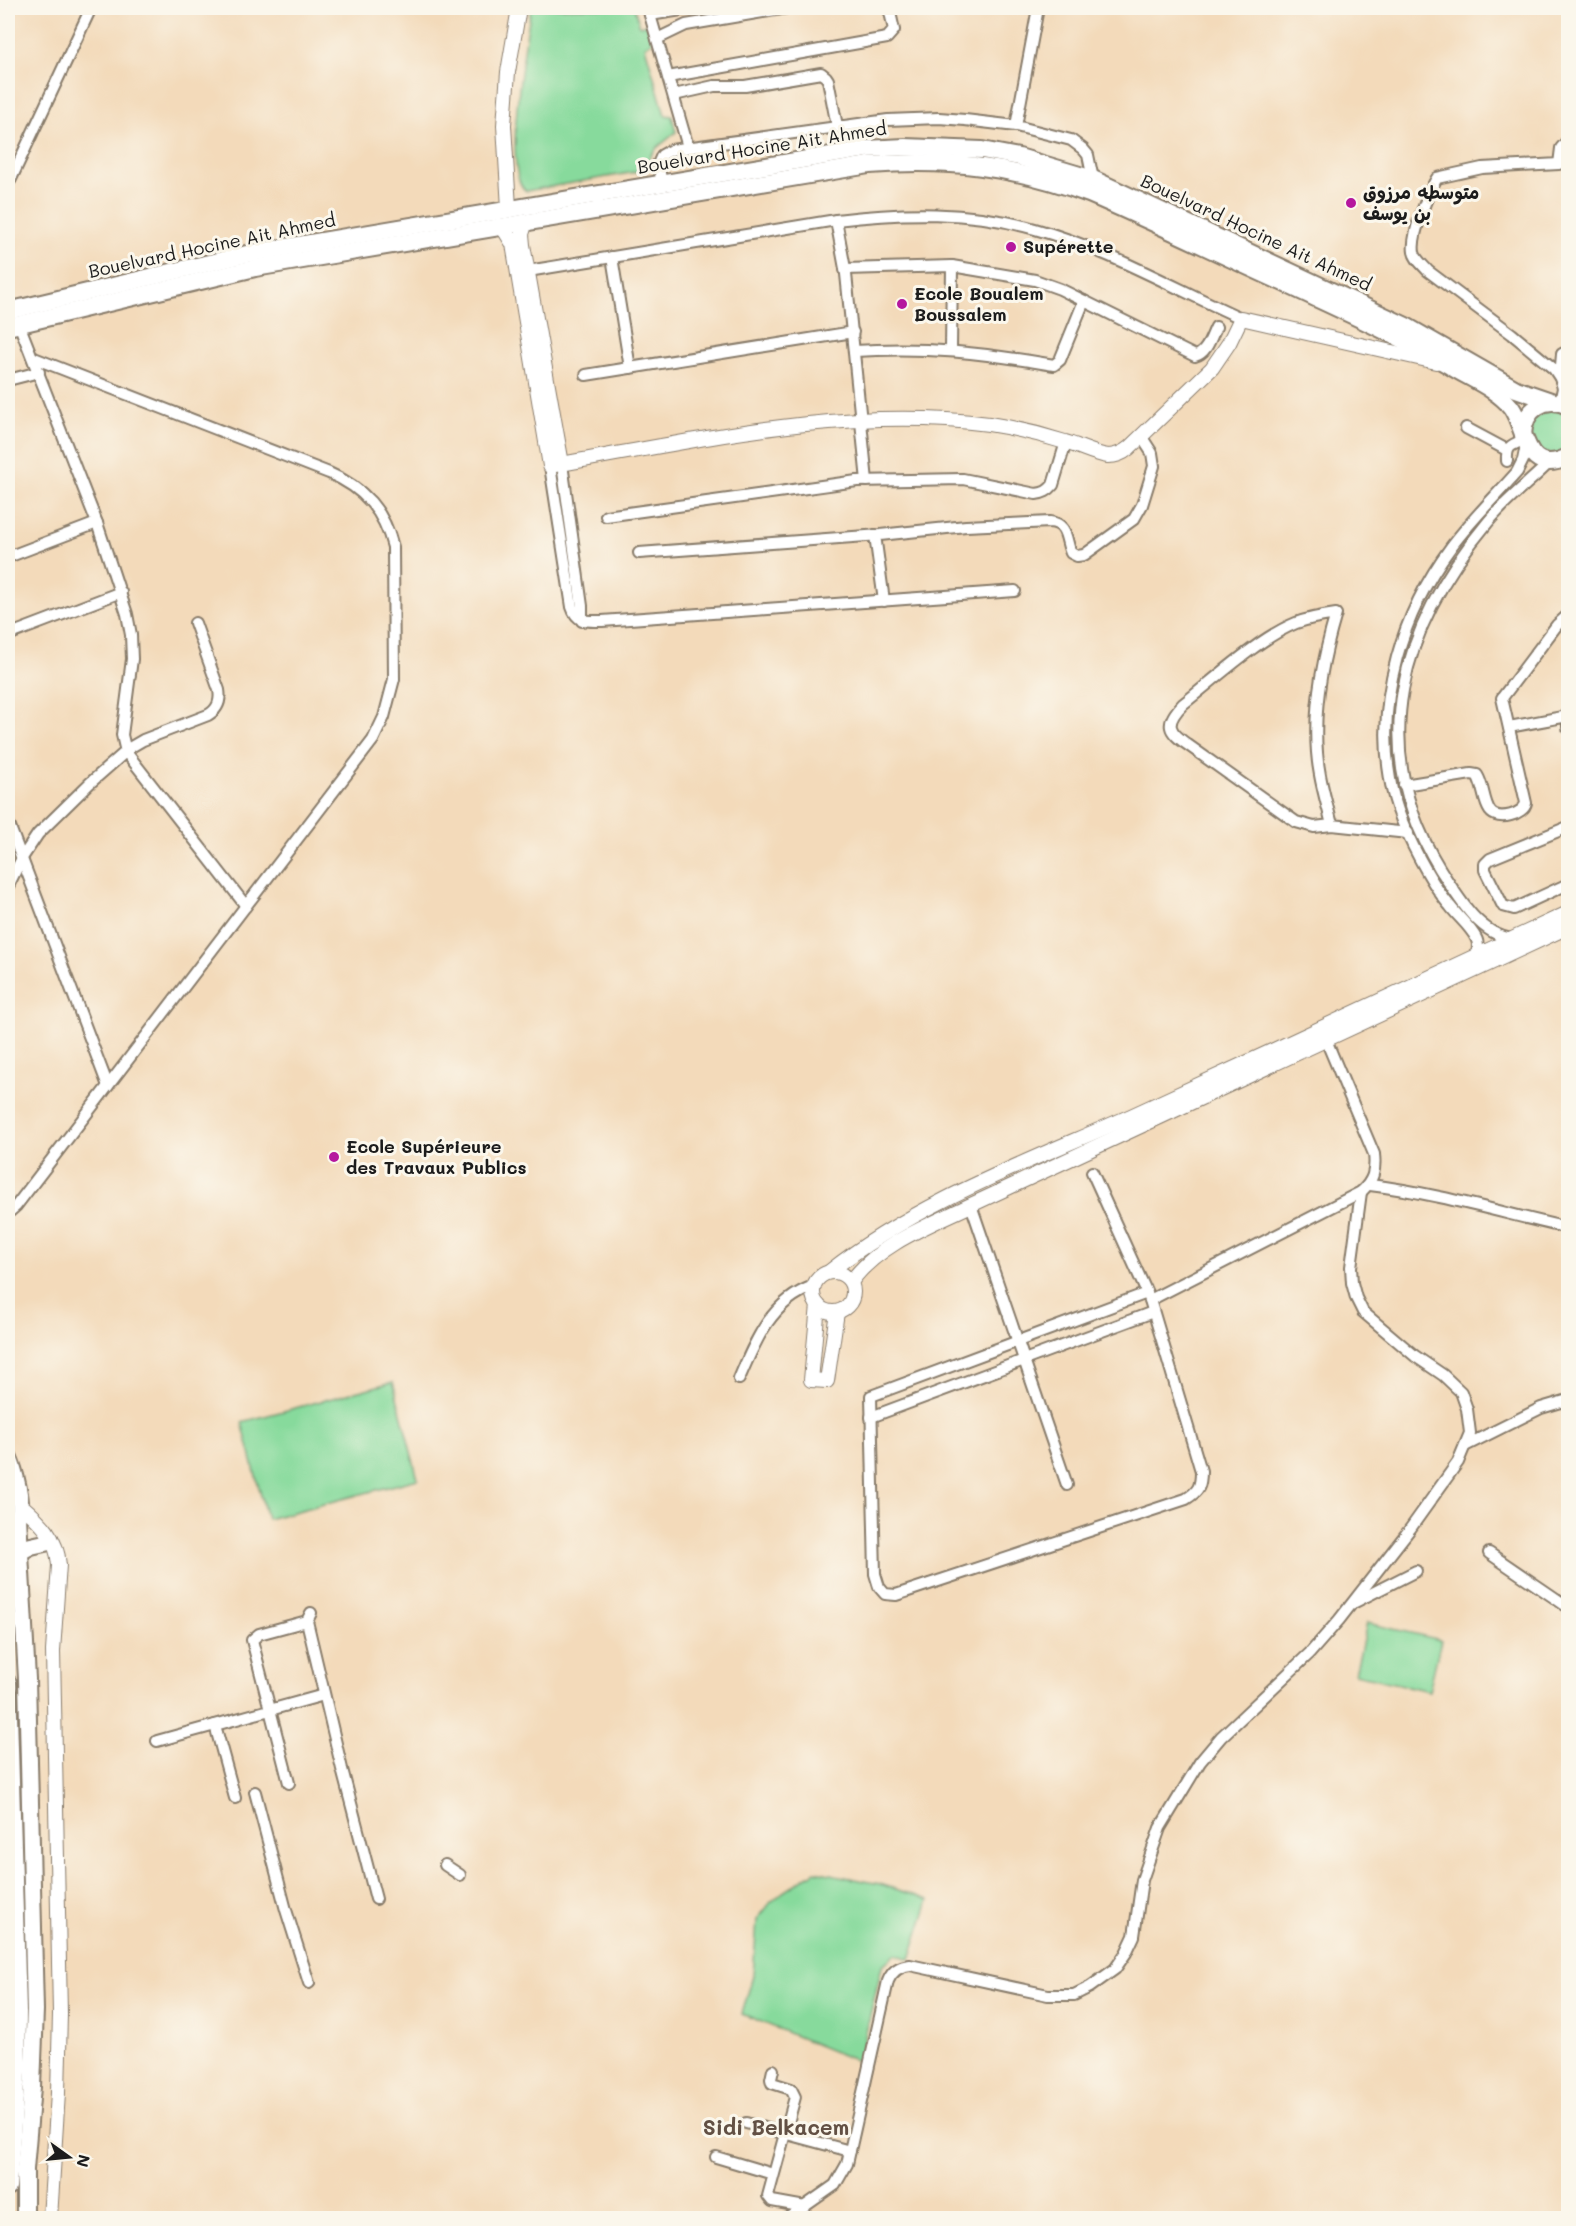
<svg xmlns="http://www.w3.org/2000/svg" width="1576" height="2226" viewBox="0 0 1576 2226" font-family="Mali,'Playpen Sans Arabic',sans-serif">
<style>
.green{fill:#87da9c;stroke:#527b5c;stroke-width:1.5}
.lines{fill:none;stroke-linecap:round;stroke-linejoin:round}
.street-casing{stroke:#887b6b;stroke-width:14}
.secondary-casing{stroke:#887b6b;stroke-width:16}
.primary-casing{stroke:#887b6b;stroke-width:20}
.street{stroke:#fff;stroke-width:10}
.secondary{stroke:#fff;stroke-width:14}
.primary{stroke:#fff;stroke-width:16}
.poi-dot{fill:#b5179e;stroke:#fbf7ec;stroke-width:2}
.labels{text-anchor:middle;stroke-width:6;stroke-linejoin:round;paint-order:stroke}
.street-label{font-size:18px;fill:#1c1c1c;stroke:#fbf7ec}
.poi-label{font-size:18px;font-weight:bold;fill:#1c1c1c;stroke:#fbf7ec;text-anchor:start}
.quarter-label{font-size:21px;font-weight:bold;fill:#625044;stroke:#fbf7ec}
</style>
<rect width="100%" height="100%" fill="#fbf7ec"/>
<filter id="ink" filterUnits="userSpaceOnUse"><feTurbulence type="fractalNoise" baseFrequency=".0167" numOctaves="2"/><feDisplacementMap in="SourceGraphic" scale="12" xChannelSelector="R" yChannelSelector="G"/><feConvolveMatrix kernelMatrix="1 2 1 2 8 2 1 2 1" color-interpolation-filters="sRGB"/></filter>
<filter id="wash" filterUnits="userSpaceOnUse"><feTurbulence type="fractalNoise" baseFrequency=".008" numOctaves="4" result="noise"/><feDisplacementMap in="SourceGraphic" scale="24" xChannelSelector="R" yChannelSelector="G"/><feGaussianBlur stdDeviation="1.35" result="paint"/><feColorMatrix in="noise" values="0 0 0 0 0 0 0 0 0 0 0 0 0 0 0 0 0 1.4 0 .05"/><feComposite in="paint" operator="in"/></filter>
<g filter="url(#wash)">
<rect width="100%" height="100%" fill="#f3daba"/>
<g class="green">
<path d="M531,8H634L640,26L647,24L652,42L645,46L665,115L672,116L676,132C661,147 651,145 647,170L526,191C501,175 526,38 531,8Z"/>
<polygon points="1551,408 1568,415 1568,449 1559,455 1542,453 1530,441 1532,419"/>
<polygon points="393,1382 418,1479 267,1519 242,1422"/>
<polygon points="1367,1623 1441,1640 1429,1691 1355,1674"/>
<polygon points="815,1871 880,1884 929,1900 910,1959 895,1954 882,1966 859,2062 742,2014 753,1976 757,1920 770,1903 783,1892"/>
</g>
</g>
<g filter="url(#ink)">
<g class="lines">
<defs>
<g id="street">
<polyline points="648,8 688,147"/>
<polyline points="650,15 694,8"/>
<polyline points="657,39 686,25 787,8"/>
<polyline points="668,77 887,38 894,30 889,8"/>
<polyline points="674,95 714,86 745,86 821,73 826,77 828,80 837,126"/>
<polyline points="1016,126 1038,8"/>
<polyline points="8,183 11,179 91,8"/>
<polyline points="662,183 658,164 662,155 671,150 888,120 939,118 965,120 1016,126 1071,140 1083,149 1088,155 1093,179"/>
<polyline points="836,220 846,274 867,481"/>
<polyline points="612,257 630,368"/>
<path d="M845,269L952,266L1035,280L1060,289L1195,356C1207,353 1211,337 1216,327"/>
<path d="M522,272L836,220C902,212 970,210 1035,229C1107,249 1174,288 1241,318"/>
<polyline points="19,324 97,523 127,614 131,635 132,659 122,735 126,752 246,906"/>
<polyline points="951,350 952,266"/>
<path d="M854,351C925,346 984,353 1054,365L1060,360L1084,301"/>
<polyline points="586,375 853,332"/>
<polyline points="1560,378 1562,354 1568,351"/>
<polyline points="8,380 39,372"/>
<path d="M1560,402L1563,388L1560,378L1554,369L1512,334L1428,271C1423,265 1415,259 1414,252C1411,235 1428,193 1437,178L1482,168L1559,164L1561,148L1568,140"/>
<polyline points="1466,428 1507,450"/>
<path d="M1507,461C1506,446 1511,445 1524,440"/>
<polyline points="562,464 582,606 582,621"/>
<path d="M550,466L572,607C577,623 587,621 602,621L1015,591"/>
<path d="M606,516L857,481L963,479L1036,494C1044,493 1048,491 1053,485L1066,442"/>
<polyline points="875,535 884,601"/>
<path d="M639,553L880,535L966,526L1050,522C1068,524 1065,539 1071,553L1077,556L1084,555L1134,519L1142,505L1154,466L1152,453L1141,436"/>
<polyline points="8,557 97,523"/>
<polyline points="8,635 121,592"/>
<polyline points="1509,727 1568,716 1568,728"/>
<path d="M1404,785L1471,774L1477,775C1484,786 1483,801 1490,811C1498,822 1524,814 1526,803L1502,698L1557,625L1568,615"/>
<polyline points="8,822 108,1086"/>
<path d="M1332,825C1328,808 1323,792 1320,775C1310,722 1321,664 1336,614C1322,616 1309,618 1296,623C1259,638 1215,679 1183,704C1164,724 1168,731 1188,745L1296,822L1314,827L1332,825L1408,833"/>
<polyline points="1568,827 1490,859 1485,864 1485,870 1503,906 1514,909 1568,884"/>
<path d="M8,886L22,858L38,834L90,783L131,747L143,740L208,715C218,709 221,701 219,690L195,623"/>
<path d="M1513,939C1479,935 1457,896 1440,869C1365,747 1401,626 1488,522C1506,500 1530,482 1550,462"/>
<path d="M1477,956C1478,950 1479,943 1476,938C1470,926 1458,917 1450,906C1441,896 1434,884 1427,872C1411,844 1395,812 1390,779C1376,698 1402,613 1451,547C1471,520 1495,497 1517,472L1523,460L1526,445"/>
<path d="M1092,1172L1147,1293L1150,1300L1201,1471C1201,1486 1199,1491 1186,1499L896,1595L885,1594L879,1587L875,1574L871,1396L1147,1293"/>
<path d="M1370,1185C1437,1193 1502,1213 1568,1228"/>
<polyline points="971,1205 1067,1485"/>
<path d="M8,1213L16,1206L373,740L384,717L394,679L393,547C384,511 364,488 329,473L34,358"/>
<path d="M1150,1300L1361,1192C1373,1181 1376,1171 1374,1154L1326,1040"/>
<path d="M739,1379C755,1341 772,1300 814,1286"/>
<polyline points="871,1417 1153,1312"/>
<polyline points="1465,1446 1541,1408 1568,1400"/>
<polyline points="1489,1553 1568,1607"/>
<polyline points="1355,1602 1416,1571"/>
<polyline points="311,1613 307,1621 342,1769 376,1899"/>
<polyline points="215,1725 235,1798"/>
<polyline points="157,1741 324,1695"/>
<polyline points="289,1783 252,1640 259,1634 307,1621"/>
<polyline points="255,1792 286,1910 309,1983"/>
<polyline points="445,1865 460,1875"/>
<polyline points="773,2070 771,2079 772,2083 791,2089 795,2097 768,2196 772,2201 805,2207"/>
<polyline points="746,2123 850,2151"/>
<polyline points="716,2157 773,2174"/>
<path d="M788,2218L835,2185L847,2164L888,1981C892,1971 899,1966 910,1965L1048,1995H1074L1090,1987L1115,1969L1126,1953L1134,1936L1142,1880L1160,1828L1200,1762L1221,1737L1310,1653L1339,1620L1410,1529L1458,1462L1470,1433L1467,1409L1461,1392L1443,1375L1415,1356L1363,1312L1356,1298L1352,1283L1351,1267L1361,1192"/>
</g>
<g id="secondary">
<polyline points="509,208 504,125 508,72 519,8"/>
<polyline points="526,222 522,234 523,245 562,464"/>
<path d="M498,226L505,231L513,244L550,466C694,441 843,405 989,424C1015,428 1040,434 1065,442C1079,446 1094,454 1108,456C1116,456 1123,453 1129,448L1212,368L1229,343L1241,318L1436,362"/>
<circle cx="833" cy="1292" r="20"/>
<path d="M829,1272C915,1203 1030,1161 1131,1116C1277,1049 1423,981 1568,913"/>
<path d="M851,1282C878,1244 930,1225 971,1205L1568,927"/>
<polyline points="818,1305 811,1380 827,1381 837,1312"/>
<path d="M20,1504C41,1522 57,1537 59,1565L53,1651L60,2014L58,2093L50,2218"/>
</g>
<g id="primary">
<polyline points="8,311 251,253 866,149 905,147 982,150 1019,157 1093,179 1406,326 1516,389 1551,401"/>
<path d="M8,327L255,268L869,165C950,159 1012,166 1089,194C1152,221 1213,251 1275,279C1334,307 1395,333 1450,366C1469,378 1497,389 1511,407C1527,429 1524,478 1568,457"/>
<path d="M1523,435C1524,409 1545,395 1568,406"/>
<path d="M8,1456C14,1468 25,1508 18,1518L8,1522"/>
<polyline points="18,1518 27,1679 35,2010 32,2087 25,2169 25,2218"/>
<polyline points="21,1551 31,1546 49,1542"/>
<polyline points="8,1683 18,2012 17,2072 8,2187"/>
</g>
</defs>
<use href="#street" class="street-casing"/>
<use href="#secondary" class="secondary-casing"/>
<use href="#primary" class="primary-casing"/>
<use href="#street" class="street"/>
<use href="#secondary" class="secondary"/>
<use href="#primary" class="primary"/>
</g>
</g>
<g class="poi-dot">
<circle cx="1351" cy="203" r="6"/>
<circle cx="1011" cy="247" r="6"/>
<circle cx="902" cy="304" r="6"/>
<circle cx="334" cy="1157" r="6"/>
</g>
<g class="labels">
<g class="street-label">
<text transform="translate(762 148) rotate(-9)" y="6">Bouelvard Hocine Ait Ahmed</text>
<text transform="translate(1256 233) rotate(25)" y="6">Bouelvard Hocine Ait Ahmed</text>
<text transform="translate(212 246) rotate(-12)" y="6">Bouelvard Hocine Ait Ahmed</text>
</g>
<g class="poi-label">
<text x="1363" y="199">متوسطه مرزوق<tspan x="1363" dy="21">بن يوسف</tspan></text>
<text x="1023" y="253">Supérette</text>
<text x="914" y="300">Ecole Boualem<tspan x="914" dy="21">Boussalem</tspan></text>
<text x="346" y="1153">Ecole Supérieure<tspan x="346" dy="21">des Travaux Publics</tspan></text>
</g>
<g class="quarter-label">
<text x="776" y="2135">Sidi Belkacem</text>
</g>
</g>
<rect width="1576" height="2226" fill="none" stroke="#fbf7ec" stroke-width="30"/>
<g transform="translate(69 2157) rotate(105)" stroke="#fbf7ec" stroke-width="4.5" paint-order="stroke">
<path d="M0-4.5L10 22L0 15L-10 22Z" fill="#1c1c1c"/>
<text y="-9" font-size="16" font-weight="bold" text-anchor="middle" fill="#1c1c1c">N</text>
</g>
</svg>
